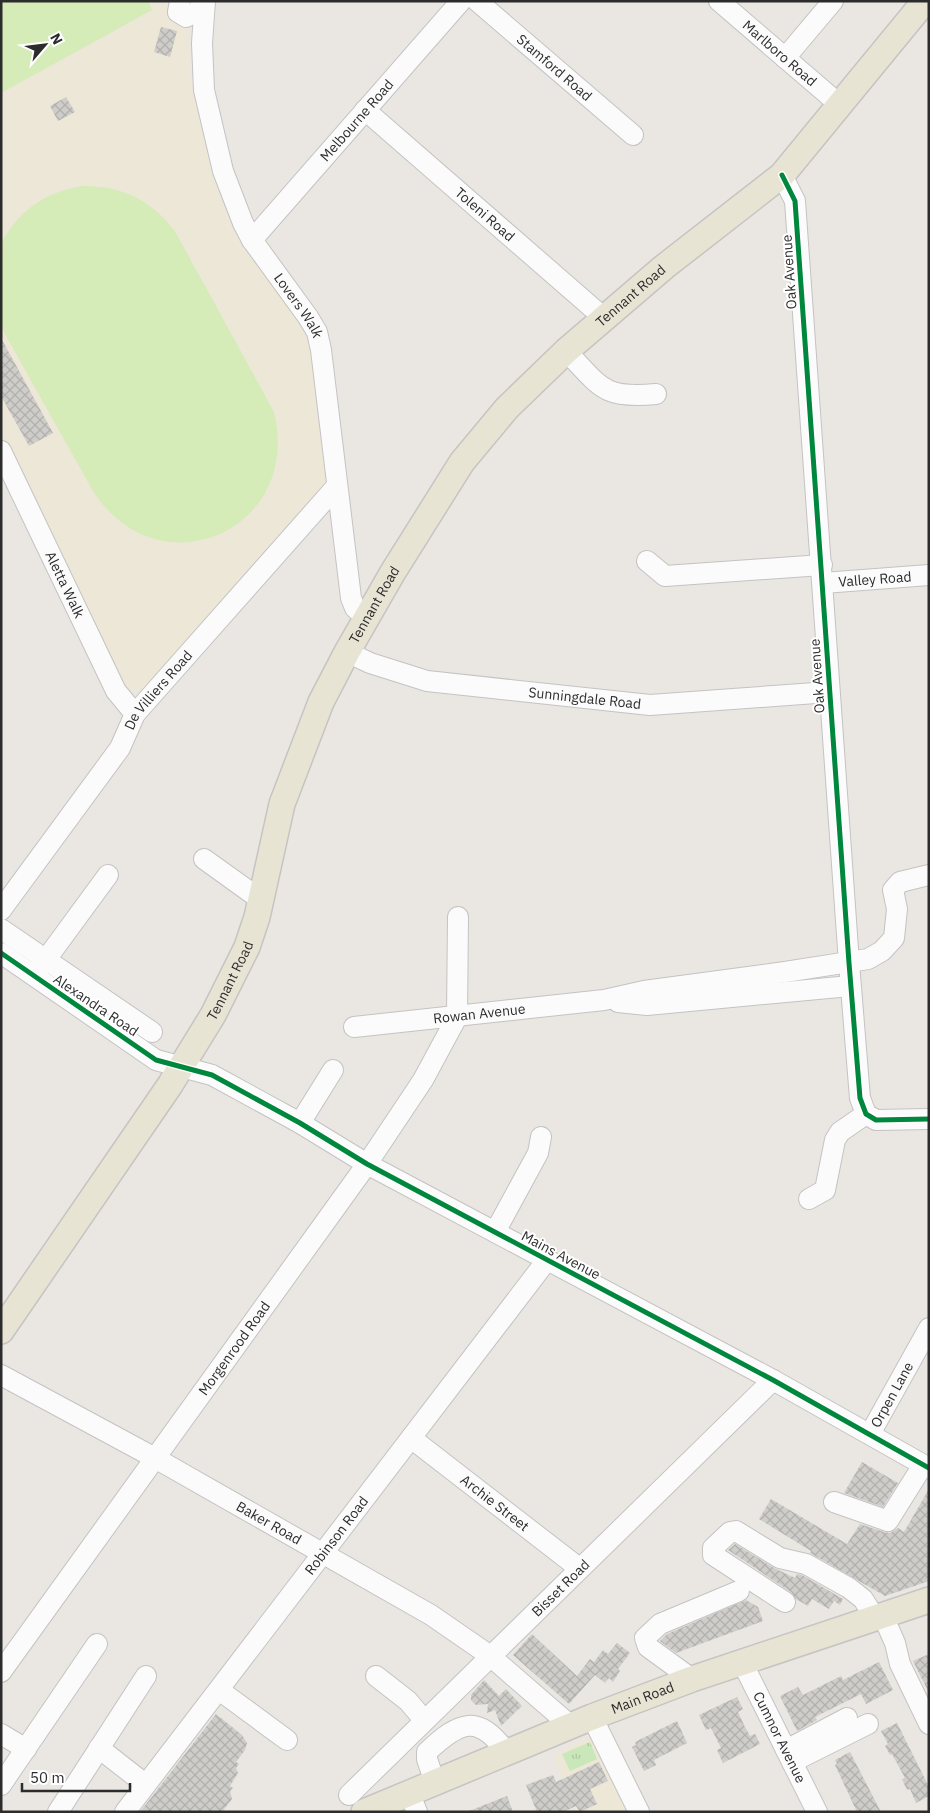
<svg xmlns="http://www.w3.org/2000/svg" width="930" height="1813" viewBox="0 0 930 1813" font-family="'IBM Plex Sans',sans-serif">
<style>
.education{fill:#ede7d7}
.grass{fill:url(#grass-tufts)}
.pitch{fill:#d5ebb8}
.building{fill:url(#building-cross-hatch)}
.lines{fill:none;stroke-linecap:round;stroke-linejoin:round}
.minor-casing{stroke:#c4c3c3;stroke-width:22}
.major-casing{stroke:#c6c4c2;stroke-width:28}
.minor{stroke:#fcfbfb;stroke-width:20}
.major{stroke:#e8e4d4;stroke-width:25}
.cycleway-casing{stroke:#fff;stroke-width:8}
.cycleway{stroke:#00873e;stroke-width:5}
.labels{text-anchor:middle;stroke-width:4;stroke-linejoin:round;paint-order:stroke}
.street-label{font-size:14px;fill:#2c2c2c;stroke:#fff}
</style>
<defs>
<pattern id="grass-tufts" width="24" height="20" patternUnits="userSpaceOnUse" patternTransform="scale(1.25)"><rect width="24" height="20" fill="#cae7ba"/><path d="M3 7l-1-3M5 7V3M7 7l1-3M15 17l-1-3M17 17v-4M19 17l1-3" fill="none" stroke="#aec6a0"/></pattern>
<pattern id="building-cross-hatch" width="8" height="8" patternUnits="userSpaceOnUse" patternTransform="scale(1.25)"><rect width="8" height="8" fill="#cfcdc9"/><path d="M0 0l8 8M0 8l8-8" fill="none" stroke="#b2b0ad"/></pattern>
</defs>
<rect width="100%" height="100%" fill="#eae7e2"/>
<g class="education">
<polygon points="1,1 164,1 176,24 188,22 190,78 200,107 274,286 302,329 310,347 329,479 149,685 140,690 130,690 122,686 1,432"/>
<polygon points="591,1737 628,1812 576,1812 553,1755"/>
</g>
<polygon class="grass" points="590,1742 597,1759 570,1771 562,1754"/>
<g class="pitch">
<polygon points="1,1 148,1 152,10 1,93"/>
<path d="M84,186C123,186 153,201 176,233L274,412C303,531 158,593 93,491L1,327V244C18,210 47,191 84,186Z"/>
</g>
<g class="building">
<polygon points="161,27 177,31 170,57 154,52"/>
<polygon points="66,97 75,112 58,121 50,106"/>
<polygon points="1,338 53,433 29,446 1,396"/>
<polygon points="862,1462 898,1483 883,1507 844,1493"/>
<polygon points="929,1489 929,1581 885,1596 810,1553 811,1551 759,1519 771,1499 847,1544 860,1524 884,1532 890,1533 898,1528 904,1532"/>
<polygon points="735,1544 774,1568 795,1578 797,1574 802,1575 843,1599 840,1605 834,1601 829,1609 812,1599 808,1606 796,1599 791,1592 728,1550"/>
<polygon points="746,1600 758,1607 763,1621 676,1653 660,1641 667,1634"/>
<polygon points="532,1634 577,1676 590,1659 594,1662 603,1650 608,1654 617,1643 630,1653 618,1669 620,1671 613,1682 609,1678 605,1683 595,1675 569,1704 513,1655"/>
<polygon points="929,1654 929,1693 913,1661"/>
<polygon points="879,1662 893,1690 866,1704 861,1694 815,1717 817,1720 797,1731 780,1696 798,1687 803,1695 841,1676 843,1680"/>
<polygon points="484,1680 499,1696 506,1689 522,1706 501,1726 495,1710 487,1713 488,1704 476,1705 471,1700 471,1695"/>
<polygon points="737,1697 743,1709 738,1712 744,1725 750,1736 755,1734 760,1744 723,1763 717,1750 721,1748 711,1728 706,1730 699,1715"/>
<polygon points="216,1714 242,1735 247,1743 245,1750 236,1762 239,1764 236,1768 238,1773 230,1786 233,1788 230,1791 232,1799 222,1812 140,1812"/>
<polygon points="677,1721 687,1743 654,1760 656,1765 644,1771 632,1747 636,1745 635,1742"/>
<polygon points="897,1723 929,1787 929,1796 916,1803 910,1789 907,1790 902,1779 905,1778 892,1754 890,1755 885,1746 888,1744 881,1731"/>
<polygon points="850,1752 881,1812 857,1812 835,1765 837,1764 835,1760"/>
<polygon points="599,1762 608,1781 590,1789 597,1804 580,1812 576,1806 563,1812 537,1812 526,1785 553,1775 556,1782"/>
<polygon points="507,1796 513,1812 469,1812 469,1811"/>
</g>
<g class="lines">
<defs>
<g id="minor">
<polyline points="180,1 178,12 186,17 197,12 203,1"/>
<path id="s1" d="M205,1L202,43L204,90L223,171L243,223L252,240L308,317L317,332L321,350L351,598L355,608L367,618"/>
<path id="s2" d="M477,1L633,135"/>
<path id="s3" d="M719,1L840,105"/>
<polyline points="785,58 833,1"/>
<path id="s4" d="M365,110L604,318"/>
<polyline points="782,175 795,201 849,963 860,1098 866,1114 876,1120 929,1119"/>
<path id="s5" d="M252,240L461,1"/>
<path d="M566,351C601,387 602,399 656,394"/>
<path id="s6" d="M1,451L116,691L135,714"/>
<polyline points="647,561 665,576 822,565"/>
<path id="s7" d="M823,583L929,575"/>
<path id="s8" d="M347,652L370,663L427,681L650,705L829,692"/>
<polyline points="204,859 261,900"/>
<path id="s9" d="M1,910L120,748L135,714L336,487"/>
<polyline points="1,929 152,1032"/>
<polyline points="1,953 156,1060 212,1075 300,1123 367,1164 773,1380 929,1468"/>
<polyline points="39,969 108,875"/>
<polyline points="618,1002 647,1005 850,986"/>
<path id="s10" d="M354,1027L604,1000L644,991L785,972L868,959L882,951L894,938L897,909L893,890L900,882L929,875"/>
<polyline points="300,1123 333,1070"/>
<polyline points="809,1199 825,1190 835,1140 840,1132 866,1114"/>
<polyline points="495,1232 538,1153 541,1137"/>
<path id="s11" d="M1,1375L155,1458L431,1615L489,1655L571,1726"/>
<path id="s12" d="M870,1434L929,1328"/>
<path id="s13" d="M411,1438L579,1568"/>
<polyline points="834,1502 888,1521 923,1465"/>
<polyline points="785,1602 713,1555 713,1548 730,1532 736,1531 780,1558 806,1564 849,1588 863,1599 875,1618"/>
<polyline points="883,1616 895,1643 900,1664 929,1724"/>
<path id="s14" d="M742,1662L817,1812"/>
<path id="s15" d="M1,1672L367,1164L423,1080L457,1017L458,917"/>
<polyline points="376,1676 408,1701 424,1720"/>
<polyline points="692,1679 648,1647 645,1638 660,1624 739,1591"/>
<polyline points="219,1690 287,1740"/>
<polyline points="592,1717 639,1812"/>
<polyline points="1,1734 26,1749"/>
<polyline points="99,1748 145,1784"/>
<polyline points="786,1750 847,1718"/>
<polyline points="792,1762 868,1724"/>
<path d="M435,1783L427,1759V1752C460,1721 478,1713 507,1753"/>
<polyline points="1,1785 97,1644"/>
<polyline points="410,1794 417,1812"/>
<path id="s16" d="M349,1795L773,1380"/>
<polyline points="58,1812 146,1676"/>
<path id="s17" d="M125,1812L547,1260"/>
</g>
<g id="major">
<path id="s18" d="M1,1331L170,1085L213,1015L247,947L257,917L282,804L321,702L347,652L393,572L462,462L507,408L566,351L664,267L782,175L925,1"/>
<path id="s19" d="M364,1812L592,1717L692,1679L929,1600"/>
</g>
</defs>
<use href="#minor" class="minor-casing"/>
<use href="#major" class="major-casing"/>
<use href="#minor" class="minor"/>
<use href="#major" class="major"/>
<defs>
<g id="cycleway">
<polyline points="782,175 795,201 849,963 860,1098 866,1114 876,1120 929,1119"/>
<polyline points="1,953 156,1060 212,1075 300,1123 367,1164 773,1380 929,1468"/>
</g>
</defs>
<use href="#cycleway" class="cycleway-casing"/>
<use href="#cycleway" class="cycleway"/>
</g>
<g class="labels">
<g class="street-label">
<text dy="5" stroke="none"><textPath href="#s3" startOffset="80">Marlboro Road</textPath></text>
<text dy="5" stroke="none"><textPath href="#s2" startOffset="102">Stamford Road</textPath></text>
<text dy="5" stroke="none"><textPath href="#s5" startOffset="159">Melbourne Road</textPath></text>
<text dy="5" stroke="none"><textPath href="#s4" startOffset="159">Toleni Road</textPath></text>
<text transform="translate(789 272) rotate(-94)" y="5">Oak Avenue</text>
<text dy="5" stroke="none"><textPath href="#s18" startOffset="1229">Tennant Road</textPath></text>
<text dy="5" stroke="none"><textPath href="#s1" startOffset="328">Lovers Walk</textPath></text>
<text dy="5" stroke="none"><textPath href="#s7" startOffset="52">Valley Road</textPath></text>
<text dy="5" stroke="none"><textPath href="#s6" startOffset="148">Aletta Walk</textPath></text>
<text dy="5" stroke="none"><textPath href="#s18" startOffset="824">Tennant Road</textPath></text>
<text transform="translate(817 676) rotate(-94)" y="5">Oak Avenue</text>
<text dy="5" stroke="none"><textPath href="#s9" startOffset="271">De Villiers Road</textPath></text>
<text dy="5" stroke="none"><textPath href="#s8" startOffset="244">Sunningdale Road</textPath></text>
<text dy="5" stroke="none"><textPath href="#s18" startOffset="419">Tennant Road</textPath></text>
<text transform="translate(96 1005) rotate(34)" y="5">Alexandra Road</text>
<text dy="5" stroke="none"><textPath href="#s10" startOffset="126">Rowan Avenue</textPath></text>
<text transform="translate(561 1255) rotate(28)" y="5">Mains Avenue</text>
<text dy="5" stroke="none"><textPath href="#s15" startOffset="399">Morgenrood Road</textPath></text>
<text dy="5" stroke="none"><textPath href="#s12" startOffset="45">Orpen Lane</textPath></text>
<text dy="5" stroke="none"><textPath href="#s13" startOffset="106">Archie Street</textPath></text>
<text dy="5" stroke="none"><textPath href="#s11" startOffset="306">Baker Road</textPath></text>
<text dy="5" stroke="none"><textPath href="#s17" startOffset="348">Robinson Road</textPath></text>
<text dy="5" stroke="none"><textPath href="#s16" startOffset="296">Bisset Road</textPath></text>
<text dy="5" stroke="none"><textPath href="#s19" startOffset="301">Main Road</textPath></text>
<text dy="5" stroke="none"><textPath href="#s14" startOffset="84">Cumnor Avenue</textPath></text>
</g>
</g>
<rect width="930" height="1813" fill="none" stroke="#2c2c2c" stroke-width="5"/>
<g transform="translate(45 45) rotate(62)" stroke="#ffffff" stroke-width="4" paint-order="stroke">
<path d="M0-4L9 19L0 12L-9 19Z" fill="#2c2c2c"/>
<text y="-8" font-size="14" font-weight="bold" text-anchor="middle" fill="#2c2c2c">N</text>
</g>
<path d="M22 1783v8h108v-8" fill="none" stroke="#2c2c2c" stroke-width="2.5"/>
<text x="30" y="1783" font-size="15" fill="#2c2c2c" stroke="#ffffff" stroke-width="4" paint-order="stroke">50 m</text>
</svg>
